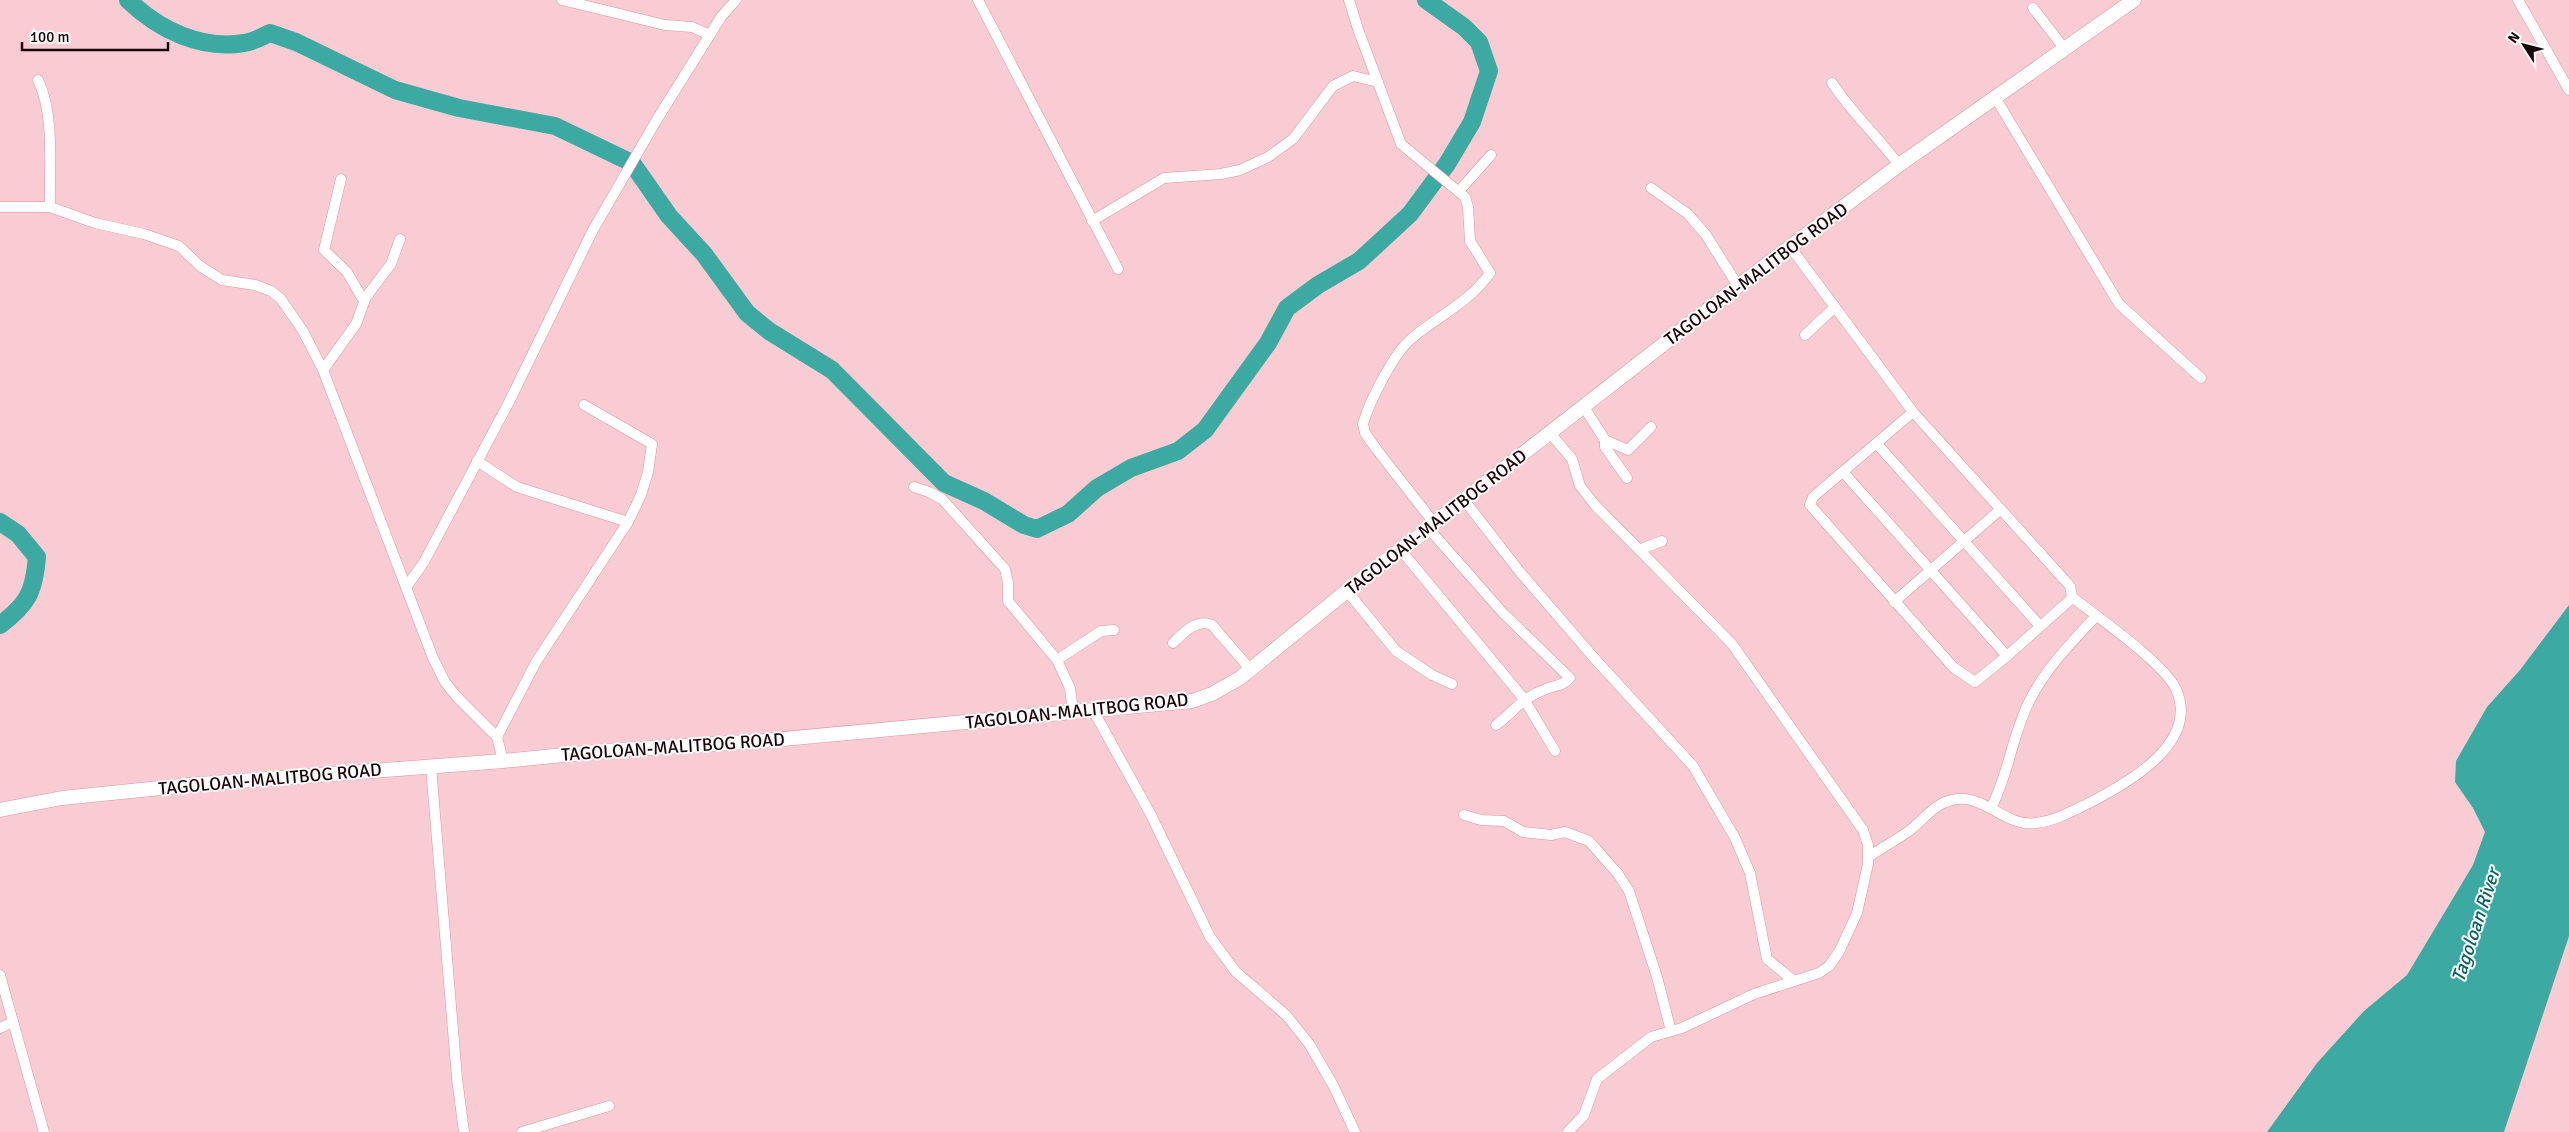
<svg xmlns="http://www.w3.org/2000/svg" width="2569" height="1132" viewBox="0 0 2569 1132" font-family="Signika,sans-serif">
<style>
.water{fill:#3caaa3}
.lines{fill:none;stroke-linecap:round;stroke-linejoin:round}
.river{stroke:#3caaa3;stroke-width:18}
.street-casing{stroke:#dc97a2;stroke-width:11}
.secondary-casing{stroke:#dc97a2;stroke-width:15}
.street{stroke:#fff;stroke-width:10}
.secondary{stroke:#fff;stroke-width:14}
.labels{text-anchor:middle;stroke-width:4;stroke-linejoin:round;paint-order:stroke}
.street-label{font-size:18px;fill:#1a0408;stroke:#fafafa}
.water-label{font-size:19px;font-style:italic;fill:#066460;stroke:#fafafa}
</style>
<rect width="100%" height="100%" fill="#f8ccd2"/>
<polygon class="water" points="2569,605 2569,936 2504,1132 2267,1132 2317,1063 2364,1011 2407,975 2473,865 2485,832 2473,808 2455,782 2456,761 2487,707 2520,670"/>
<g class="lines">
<g class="river">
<path d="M128,0C159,30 201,50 244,43C253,42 262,37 270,33L296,42L395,90L459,108L555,126L632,163L669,216L704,254L747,313L769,331L832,370L944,483L984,501L1024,525L1037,529L1068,514L1097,488L1131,468L1178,451L1205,430L1268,343L1287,308L1318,285L1359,261L1410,214L1447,164L1472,122L1489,71L1479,42L1464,27L1426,0"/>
<path d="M0,522L18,534L37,557C34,592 28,604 0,625"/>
</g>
<defs>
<g id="street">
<polyline points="562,0 665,25 692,27 710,35"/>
<polyline points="978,0 1118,269"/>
<path d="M1349,0L1358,29L1401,144L1465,197L1468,207L1470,241L1490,273C1470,302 1438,316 1411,339C1394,353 1369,402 1363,424L1365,433L1377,450L1434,523"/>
<polyline points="2518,0 2569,90"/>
<polyline points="2033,8 2064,48"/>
<path d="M38,80C55,114 49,169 50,207"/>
<path d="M1832,83C1852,113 1878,137 1899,165"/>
<polyline points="1995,97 2119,304 2201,378"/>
<polyline points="341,179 324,250 347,272 364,301"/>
<polyline points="1651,188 1688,214 1706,235 1738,286"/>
<polyline points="1459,191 1491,155"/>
<polyline points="0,207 50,207 95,223 144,234 179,246 200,266 222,280 255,285 271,291 281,299 303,331 323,370 433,658 445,682 456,696 497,737 503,761"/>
<polyline points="1092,221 1164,178 1221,174 1240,170 1268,157 1293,139 1333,86 1353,76 1378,82"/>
<polyline points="1791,248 1913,412 2070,586 2072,597 2070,600 2007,656 1975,682 1953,667 1810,505 1813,497 1913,412"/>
<polyline points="1805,335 1835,307"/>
<polyline points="323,370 356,324 366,297 391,264 400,239"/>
<polyline points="1584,407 1605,440 1628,450 1651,427"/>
<polyline points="1550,433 1572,459 1580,486 1595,505 1732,644 1863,830 1868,845 1868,864 1857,913 1839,952 1829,966 1819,973 1754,994 1682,1028 1651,1037 1597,1079 1584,1115 1568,1132"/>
<polyline points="1605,440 1605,447 1627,478"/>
<polyline points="1877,444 2040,626"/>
<polyline points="477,461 517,487 628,522"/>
<polyline points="1843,472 2007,656"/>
<polyline points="914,487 929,492 942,499 1005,569 1008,583 1008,601 1057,660 1070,688 1073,711"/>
<polyline points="1464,500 1520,572 1595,659 1693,766 1735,838 1750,873 1767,959 1794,981"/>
<path d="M1429,529L1503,613L1570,678C1563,686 1555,685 1546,689C1521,698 1515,711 1496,725"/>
<polyline points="1400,549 1524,699 1555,751"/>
<polyline points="1639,550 1662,541"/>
<polyline points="407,586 424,562 509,402 593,230 656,121 721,17 736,0"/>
<polyline points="1347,591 1396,651 1432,675 1452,684"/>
<polyline points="1894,602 2001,509"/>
<path d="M1173,643C1183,633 1197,618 1212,625L1250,669"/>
<polyline points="1057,660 1101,631 1114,630"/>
<polyline points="1093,710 1150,813 1210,937 1236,972 1286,1015 1310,1045 1334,1087 1355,1132"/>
<polyline points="497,737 536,662 628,522 641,495 648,472 652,444 584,405"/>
<polyline points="431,767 457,1078 464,1132"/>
<path d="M1991,808C2009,774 2012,734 2030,700C2046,668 2072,642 2096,616"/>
<polyline points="1464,815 1481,820 1504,821 1523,832 1551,835 1565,832 1589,841 1618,874 1629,891 1657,977 1671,1031"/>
<path d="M1868,857C1882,848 1896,840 1909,831C1922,821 1935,803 1952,800C1984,792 2005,828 2036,823C2055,821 2072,811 2089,803C2128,783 2200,743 2176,689C2164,663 2096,616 2072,597"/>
<polyline points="0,975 44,1132"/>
<polyline points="0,1028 13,1022"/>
<polyline points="522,1132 609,1106"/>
</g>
<polyline id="secondary" points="0,810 62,798 200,784 503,761 605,751 761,741 1192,701 1212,694 1240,678 1370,572 1429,529 1434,523 1738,286 1899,165 2134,0"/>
</defs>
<use href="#street" class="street-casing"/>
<use href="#secondary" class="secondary-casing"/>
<use href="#street" class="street"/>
<use href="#secondary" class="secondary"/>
</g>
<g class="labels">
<g class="street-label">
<text transform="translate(1756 274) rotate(-37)" y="6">TAGOLOAN-MALITBOG ROAD</text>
<text transform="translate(1436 522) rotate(-38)" y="6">TAGOLOAN-MALITBOG ROAD</text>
<text transform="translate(1077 711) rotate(-6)" y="6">TAGOLOAN-MALITBOG ROAD</text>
<text transform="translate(673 747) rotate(-4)" y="6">TAGOLOAN-MALITBOG ROAD</text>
<text transform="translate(270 779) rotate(-5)" y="6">TAGOLOAN-MALITBOG ROAD</text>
</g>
<g class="water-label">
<text transform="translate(2475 925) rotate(-72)" y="7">Tagoloan River</text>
</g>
</g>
<g transform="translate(2524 45) rotate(306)" stroke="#fafafa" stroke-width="4" paint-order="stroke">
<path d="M0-4L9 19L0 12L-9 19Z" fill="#1a0408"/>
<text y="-8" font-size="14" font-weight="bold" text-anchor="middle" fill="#1a0408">N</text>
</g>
<path d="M22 42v8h146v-8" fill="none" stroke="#1a0408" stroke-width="2.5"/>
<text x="30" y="42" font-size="15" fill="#1a0408" stroke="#fafafa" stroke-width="4" paint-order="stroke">100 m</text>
</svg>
